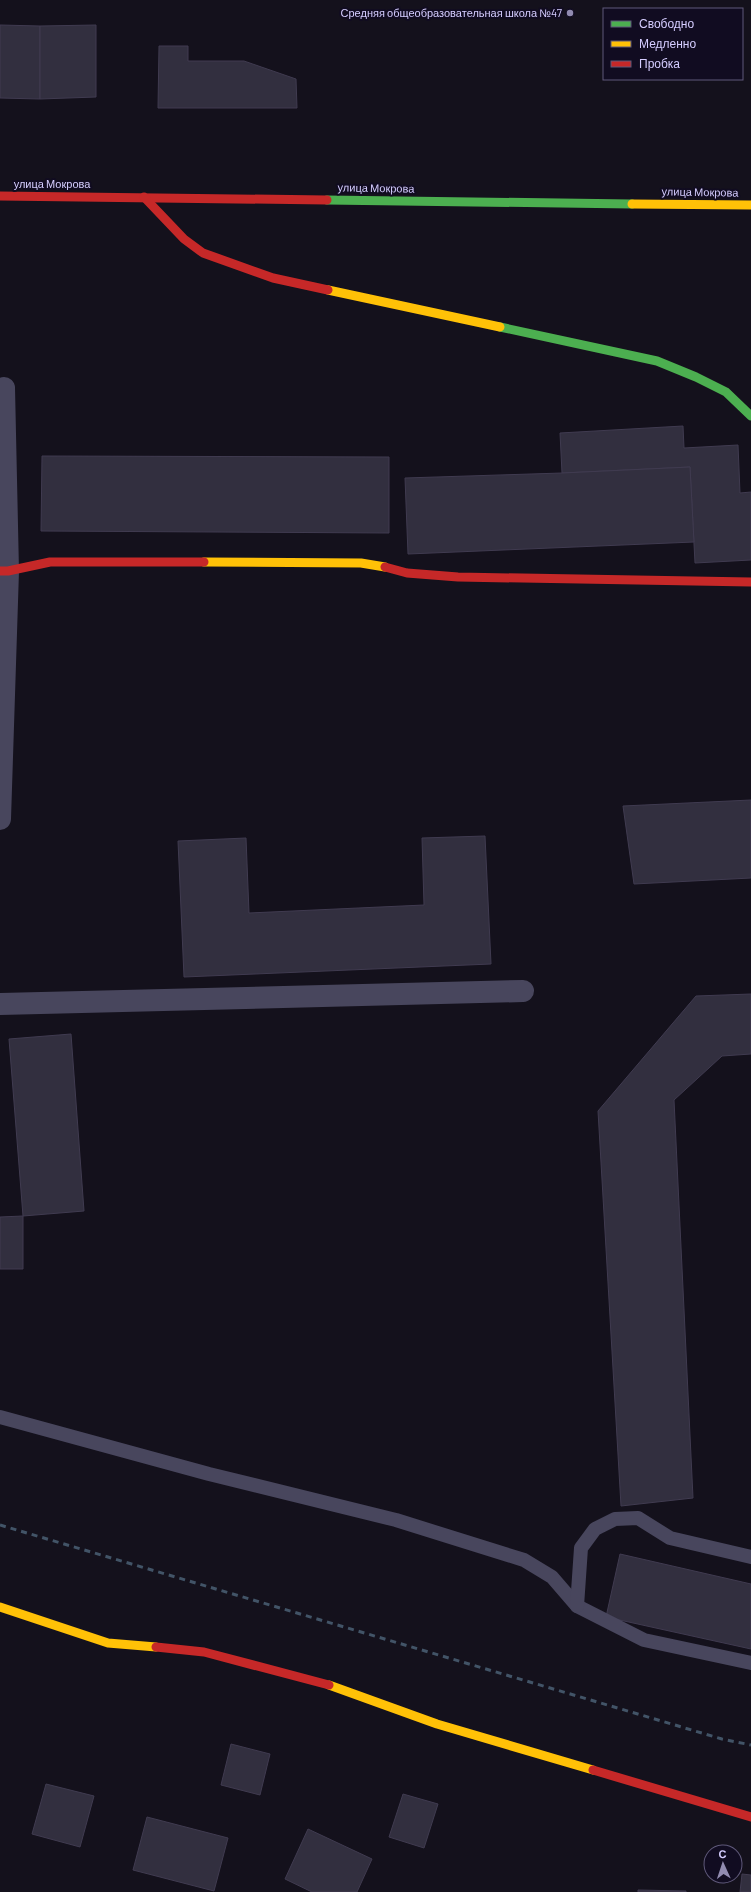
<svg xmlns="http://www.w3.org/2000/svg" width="751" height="1892" viewBox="0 0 751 1892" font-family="Barlow,sans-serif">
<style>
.building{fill:#322f3f;stroke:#403b50}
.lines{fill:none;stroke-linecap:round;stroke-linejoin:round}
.lane{stroke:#48465d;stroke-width:14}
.street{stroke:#48465d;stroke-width:22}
.fast{stroke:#4caf50;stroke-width:9}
.slow{stroke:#ffc107;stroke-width:9}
.jam{stroke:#c62828;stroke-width:9}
.rail{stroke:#425467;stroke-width:3;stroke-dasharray:6 5;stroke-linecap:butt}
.poi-dot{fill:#918bb0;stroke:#110c21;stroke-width:1.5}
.labels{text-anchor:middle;stroke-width:4;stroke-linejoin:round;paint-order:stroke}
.poi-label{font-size:11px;fill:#d5cdff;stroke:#110c21;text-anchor:end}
.street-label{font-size:11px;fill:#d5cdff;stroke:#110c21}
</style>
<rect width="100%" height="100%" fill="#14111c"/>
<g class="building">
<polygon points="0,25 40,26 40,99 0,98"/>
<polygon points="96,25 96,97 40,99 40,26"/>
<polygon points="159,46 188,46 188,61 244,61 296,79 297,108 158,108"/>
<polygon points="683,426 684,448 738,445 740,493 751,492 751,560 695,563 690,467 562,473 560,433"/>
<polygon points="42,456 389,457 389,533 41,531"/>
<polygon points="690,467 694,542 408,554 405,478 562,473"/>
<polygon points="751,800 751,878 634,884 623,806"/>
<polygon points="485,836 491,964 184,977 178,841 246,838 249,913 424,905 422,838"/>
<polygon points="751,994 751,1054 722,1056 674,1100 693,1498 621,1506 598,1111 696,996"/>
<polygon points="71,1034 84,1211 23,1216 9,1039"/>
<polygon points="23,1216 23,1269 0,1269 0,1217"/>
<polygon points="620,1554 751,1584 751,1649 606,1617"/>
<polygon points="231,1744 270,1754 260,1795 221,1785"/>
<polygon points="46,1784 94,1796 80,1847 32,1834"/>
<polygon points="403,1794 438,1804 424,1848 389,1837"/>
<polygon points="147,1817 228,1838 214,1891 133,1870"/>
<polygon points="308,1829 372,1859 357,1892 312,1892 285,1879"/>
<polygon points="742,1874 751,1875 751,1892 740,1892"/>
<polygon points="638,1890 686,1891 686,1892 638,1892"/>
</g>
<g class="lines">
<g class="lane">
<polyline points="0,1417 209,1474 396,1520 524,1560 552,1577 577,1606 644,1640 751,1663"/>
<polyline points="577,1606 581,1548 595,1529 615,1519 638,1518 670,1538 751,1557"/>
</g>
<g class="street">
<polyline points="0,819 8,571 4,388"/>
<polyline points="0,1004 523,991"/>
</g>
<g class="fast">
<polyline points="327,200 632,204"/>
<polyline points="500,327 657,361 696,377 726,392 751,416"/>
</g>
<g class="slow">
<polyline points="632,204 751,205"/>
<polyline points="328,290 500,327"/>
<polyline points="204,562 361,563 385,567"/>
<polyline points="0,1607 108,1643 156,1647"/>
<polyline points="329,1685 437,1724 593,1770"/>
</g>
<g class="jam">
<polyline points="0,196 327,200"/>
<polyline points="144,197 184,239 203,253 273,278 328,290"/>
<polyline points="385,567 407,573 458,577 751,582"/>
<polyline points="0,571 8,571 50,562 204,562"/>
<polyline points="156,1647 204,1652 329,1685"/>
<polyline points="593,1770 751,1817"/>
</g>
<polyline class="rail" points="0,1525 722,1739 751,1745"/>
</g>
<circle class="poi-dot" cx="570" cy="13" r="4"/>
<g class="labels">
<g class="poi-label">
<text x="562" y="17">Средняя общеобразовательная школа №47</text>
</g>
<g class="street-label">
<text x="52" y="188">улица Мокрова</text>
<text transform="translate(376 188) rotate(1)" y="4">улица Мокрова</text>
<text transform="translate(700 192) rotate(1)" y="4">улица Мокрова</text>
</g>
</g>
<rect x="603" y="8" width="140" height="72" fill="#110c21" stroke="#5f597a"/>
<rect x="611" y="21" width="20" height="6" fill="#4caf50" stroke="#5f597a"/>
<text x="639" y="28" font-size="12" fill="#d5cdff">Свободно</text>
<rect x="611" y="41" width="20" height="6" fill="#ffc107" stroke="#5f597a"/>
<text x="639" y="48" font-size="12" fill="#d5cdff">Медленно</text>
<rect x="611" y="61" width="20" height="6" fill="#c62828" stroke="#5f597a"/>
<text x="639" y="68" font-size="12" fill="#d5cdff">Пробка</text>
<g transform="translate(723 1864) rotate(357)"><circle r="19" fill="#110c21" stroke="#5f597a"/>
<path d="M0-3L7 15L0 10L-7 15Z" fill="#918bb0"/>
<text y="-6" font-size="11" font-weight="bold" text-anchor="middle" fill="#d5cdff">С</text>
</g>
</svg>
